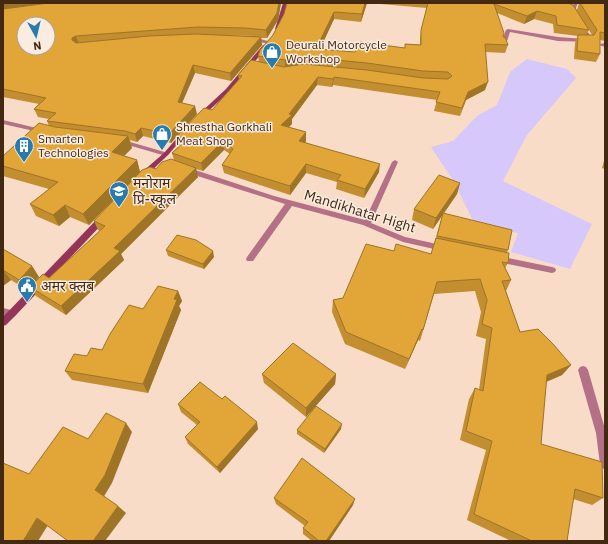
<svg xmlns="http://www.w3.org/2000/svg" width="608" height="544" viewBox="0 0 608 544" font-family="'IBM Plex Sans','Noto Sans Devanagari',sans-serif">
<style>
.green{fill:#d7c8fb}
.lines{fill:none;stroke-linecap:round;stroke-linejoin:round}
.minor{fill:#b37086;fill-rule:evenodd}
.secondary{fill:#95345b;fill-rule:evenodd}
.wall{fill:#c28e30;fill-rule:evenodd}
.shaded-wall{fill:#9e7427}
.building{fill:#e1a538;stroke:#9e7427;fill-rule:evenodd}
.labels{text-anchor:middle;stroke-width:3;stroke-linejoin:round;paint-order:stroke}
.far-poi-label{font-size:12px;fill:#432812;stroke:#faece1;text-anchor:start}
.poi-label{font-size:14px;fill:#432812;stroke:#faece1;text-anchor:start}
.street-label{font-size:14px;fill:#432812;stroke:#faece1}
</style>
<rect width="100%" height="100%" fill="#f8dcc7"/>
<polygon class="green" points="527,59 567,69 576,78 527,135 503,181 592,224 570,269 511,252 518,233 475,225 453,180 431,147 453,141 477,116 497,105 510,72"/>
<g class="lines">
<g class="minor">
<polygon points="574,3 578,3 575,10 578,15 576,16 574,16 571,10"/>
<polygon points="580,24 584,24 586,30 592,37 590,42 558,41 510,32 506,44 501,43 506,30 508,29 558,37 586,39 587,37 582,30"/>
<polygon points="252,37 272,42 269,44 250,40 249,39"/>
<polygon points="605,43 605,47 599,45 600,44"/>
<polygon points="3,120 45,130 46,131 43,133 3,124"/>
<polygon points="120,140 130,142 168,153 169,154 166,156 128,145 118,143 118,141"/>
<polygon points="395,160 398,162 371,223 405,237 446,246 447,248 446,250 443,251 403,242 363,225 292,206 253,261 247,261 246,259 247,257 285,204 185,172 184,170 187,168 189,168 274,196 365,220 392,162"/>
<polygon points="498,256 552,267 555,268 556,270 555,272 552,273 498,262 494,259"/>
<polygon points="3,308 16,311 17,313 16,315 13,317 3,316"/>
<polygon points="583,366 586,367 588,370 605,429 605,469 601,468 600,464 596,433 578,370 580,367"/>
</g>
<g class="secondary">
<polygon points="283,3 287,3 283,21 279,29 275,29"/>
<polygon points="263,45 268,46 230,91 202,117 198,117 198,115 226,89"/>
<polygon points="185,130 188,132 168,155 146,176 142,176 142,172 164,153 183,131"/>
<polygon points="102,216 106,219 105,221 16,315 6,325 3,326 3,317 99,217"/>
</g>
</g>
<g class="wall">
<path d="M3,3H281L278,20L267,38H261L262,45L231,81L195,73L182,103L197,114L171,143L143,136L137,142L130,140L132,148L124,156L137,160L140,172L156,169L174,160L172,153L180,145H179L177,136L212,110L239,80L238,75L259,62L258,56L273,35L284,14L367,3L361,22L334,19L319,50L355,52L405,48V44L420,45V38L421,30L427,8L369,3H573L572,4L577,10L579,3H605V41L600,40V54L596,62L574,59L575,43L578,36L554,33L553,24L534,19L524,24L497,13L503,37L508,45L505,53L486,52L485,90L466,100L460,116L434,111L437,100L333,85L332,87L317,85L292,119V124L288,127L306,132V141L305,142L379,172L364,198L336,189L337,182L306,173L290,195L224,173L222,165L230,154L224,150L203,171L196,169L198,177L121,254L124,260L66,315L36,296L30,287L49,278L100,231L98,230L94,221L133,180L89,225L70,217L59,226L36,216L30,204L49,189L3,176V156L49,126L47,121L49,119L38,117L34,109L39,104L3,97ZM589,30L592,35H586ZM226,35L246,36H253Z"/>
<polygon points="605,157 605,169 602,168"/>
<polygon points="460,183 457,194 444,213 508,250 507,252 508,263 505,268 511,280 506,291 520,332 571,365 562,375 546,382 541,444 603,498 592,505 573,499 567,541 511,541 467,520 486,450 460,440 469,399 475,388 479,390 486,339 476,336 481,312 475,291 434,294 420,341 418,340 405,369 345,344 332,312 333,300 343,298 394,251 431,254 443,214 433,229 412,220 414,209"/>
<polygon points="3,249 32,266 39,277 27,290 11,280 3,286"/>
<polygon points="166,250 214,257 204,269 168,256"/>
<polygon points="178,291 182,301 179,306 181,310 148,393 72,380 65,371 87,356 102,350 143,309"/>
<polygon points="262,374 336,374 335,384 306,417 264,383"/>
<polygon points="222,399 258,429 220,473 188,444 185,437 197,425 181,412 178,404"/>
<polygon points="341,429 324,453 297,434 297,430"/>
<polygon points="274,498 353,505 329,541 312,541 303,534 303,528 305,526 276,504"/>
</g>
<g class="shaded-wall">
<polygon points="13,3 58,3 3,12 3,4"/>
<polygon points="279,3 281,3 278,20 267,38 266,30"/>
<polygon points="365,3 367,3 361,22 362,14"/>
<polygon points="537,11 534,19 524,24 527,16"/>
<polygon points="334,12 334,19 316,58 316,49"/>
<polygon points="76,36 79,44 72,40 72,38"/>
<polygon points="261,37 262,45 231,81 230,73"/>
<polygon points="304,57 304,66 285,68 285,60"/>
<polygon points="193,65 195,73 179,110 178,102"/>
<polygon points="318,77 317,85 292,119 292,124 282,134 281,125"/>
<polygon points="334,77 333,85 332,87 333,79"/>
<polygon points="488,82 485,90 466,100 460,116 468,92"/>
<polygon points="195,106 197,114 171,143 169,134"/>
<polygon points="141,128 143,136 137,142 135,134"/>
<polygon points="306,132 306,141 299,149 299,141"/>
<polygon points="128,136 132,148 116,164 112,152"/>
<polygon points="223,141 224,150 203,171 201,163"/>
<polygon points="137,160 140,172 89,225 83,214"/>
<polygon points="306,164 306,173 290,195 290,186"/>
<polygon points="380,164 379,172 364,198 365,189"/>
<polygon points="196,168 198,177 121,254 124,260 66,315 61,306 114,248"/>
<polygon points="460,183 457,194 433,229 436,218"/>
<polygon points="65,205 70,217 59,226 53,215"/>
<polygon points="213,251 214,257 204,269 203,264"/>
<polygon points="32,266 39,277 27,290 19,280"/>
<polygon points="3,270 11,280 3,286"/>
<polygon points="178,291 182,301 179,306 181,310 148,393 143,384 174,299"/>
<polygon points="422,329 418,340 405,369 409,359"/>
<polygon points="571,365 562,375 539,385 547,375"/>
<polygon points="336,374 335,384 306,417 306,408"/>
<polygon points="257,422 258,429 220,473 217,467"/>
<polygon points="126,423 132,432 112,483 103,498 95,490"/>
<polygon points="342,424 341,429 324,453 325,449"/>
<polygon points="355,499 353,505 329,541 326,541"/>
<polygon points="118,506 126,513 105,541 93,541"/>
<polygon points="37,518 48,525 38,541 23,541"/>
</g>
<g class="building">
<polygon points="3,3 13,3 3,4"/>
<path d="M49,3H279L277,13L266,30L245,28L198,27L76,36L72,38V40L76,43L149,36L196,34L261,37L230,73L193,65L178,102L195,106L169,134L141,128L135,134L125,131L47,121L56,113L34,109L46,98L3,89V9ZM24,24H48V48H24Z"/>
<polygon points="287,3 365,3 362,14 334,12 316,49 355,52 360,42 405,48 405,44 421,45 421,30 428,3 568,3 573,5 589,30 557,25 556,16 537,11 527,16 494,4 504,33 503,37 505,37 508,45 485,44 488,82 468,92 462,108 436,102 440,92 334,77 333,79 318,77 289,114 292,115 281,125 306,132 299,141 380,164 365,189 337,180 341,175 306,164 290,186 222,165 233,149 223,141 201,163 172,153 187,139 177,136 204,108 212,110 242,76 238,75 251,60 284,67 304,64 367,70 423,78 448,79 452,76 448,72 423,71 367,63 304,57 285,60 258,56 260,50 273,35 284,14"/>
<polygon points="580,3 605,3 605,33 600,32 600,54 577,51 578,35 594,35 597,30"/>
<polygon points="39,123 55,127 128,136 112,152 137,160 83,214 65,205 53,215 30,204 58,182 3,166 3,156"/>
<polygon points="171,159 196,168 114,248 120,251 61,306 30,287 43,274 49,278 105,226 94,221 142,170 150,167 156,169 162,162"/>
<polygon points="439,175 460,183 436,218 414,209"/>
<polygon points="443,213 512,230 508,250 437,236"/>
<polygon points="177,235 196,240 213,251 203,264 166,250"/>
<polygon points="436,238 509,253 508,263 502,262 511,280 502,281 520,332 538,329 554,345 571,365 547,375 541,444 602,462 603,498 575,489 567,541 532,541 474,514 492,441 466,431 475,388 483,391 492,328 482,324 487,300 480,279 437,282 423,330 422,329 409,359 346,332 333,300 343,298 366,244 394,251 396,244 431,254"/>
<polygon points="3,249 32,266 19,280 3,270"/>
<polygon points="158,286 178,291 174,299 177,300 143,384 65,371 74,354 87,356 91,348 102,350 110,334 129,305 143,309"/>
<polygon points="293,343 336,374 306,408 262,374"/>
<polygon points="200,382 222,399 225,396 257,422 217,467 185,437 200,422 178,404"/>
<polygon points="316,406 342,424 325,449 297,430"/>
<polygon points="106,413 126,423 105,475 95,490 118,506 93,541 68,541 37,518 23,541 3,541 3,463 29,474 63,427 88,439"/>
<polygon points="302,458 355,499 326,541 319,541 303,528 308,522 274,498"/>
</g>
<defs>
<symbol id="shop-pin" viewBox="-11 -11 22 30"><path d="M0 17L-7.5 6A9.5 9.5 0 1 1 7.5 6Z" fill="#287cad" stroke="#faece1"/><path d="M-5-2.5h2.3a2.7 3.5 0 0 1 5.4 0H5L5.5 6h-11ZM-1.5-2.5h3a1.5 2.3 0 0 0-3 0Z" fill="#fff"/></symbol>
<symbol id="building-pin" viewBox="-11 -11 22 30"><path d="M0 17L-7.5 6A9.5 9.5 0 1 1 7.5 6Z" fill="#287cad" stroke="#faece1"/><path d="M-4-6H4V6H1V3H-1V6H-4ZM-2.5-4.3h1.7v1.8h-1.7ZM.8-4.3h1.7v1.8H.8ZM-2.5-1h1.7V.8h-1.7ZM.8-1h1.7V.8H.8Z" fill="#fff"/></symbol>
<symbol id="school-pin" viewBox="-11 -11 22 30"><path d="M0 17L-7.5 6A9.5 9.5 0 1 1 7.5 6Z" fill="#287cad" stroke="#faece1"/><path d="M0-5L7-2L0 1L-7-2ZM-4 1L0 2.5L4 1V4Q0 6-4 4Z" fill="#fff"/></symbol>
<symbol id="civic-pin" viewBox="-11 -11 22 30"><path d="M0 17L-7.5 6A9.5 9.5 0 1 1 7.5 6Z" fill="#287cad" stroke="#faece1"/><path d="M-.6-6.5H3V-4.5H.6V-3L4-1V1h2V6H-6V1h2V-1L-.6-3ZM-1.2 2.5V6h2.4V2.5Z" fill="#fff"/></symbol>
</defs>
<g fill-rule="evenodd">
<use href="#shop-pin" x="261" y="41" width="22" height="30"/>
<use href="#shop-pin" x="151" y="123" width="22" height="30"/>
<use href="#building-pin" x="13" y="135" width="22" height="30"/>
<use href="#school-pin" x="108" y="180" width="22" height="30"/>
<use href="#civic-pin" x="16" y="275" width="22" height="30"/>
</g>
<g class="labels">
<g class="far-poi-label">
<text x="286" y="49">Deurali Motorcycle<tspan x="286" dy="14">Workshop</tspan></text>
<text x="176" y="131">Shrestha Gorkhali<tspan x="176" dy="14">Meat Shop</tspan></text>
<text x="38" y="143">Smarten<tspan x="38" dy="14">Technologies</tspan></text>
</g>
<g class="poi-label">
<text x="133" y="188">मनोराम<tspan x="133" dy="16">प्रि-स्कूल</tspan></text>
<text x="41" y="291">अमर क्लब</text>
</g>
<g class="street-label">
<text transform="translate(360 211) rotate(17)" y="5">Mandikhatar Hight</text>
</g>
</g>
<rect width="608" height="544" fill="none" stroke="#432812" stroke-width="8"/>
<g transform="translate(36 36) rotate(172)"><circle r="19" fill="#faece1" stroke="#b19e8e"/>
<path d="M0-3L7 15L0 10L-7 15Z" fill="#287cad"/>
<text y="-6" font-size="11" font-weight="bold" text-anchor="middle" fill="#432812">N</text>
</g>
</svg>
